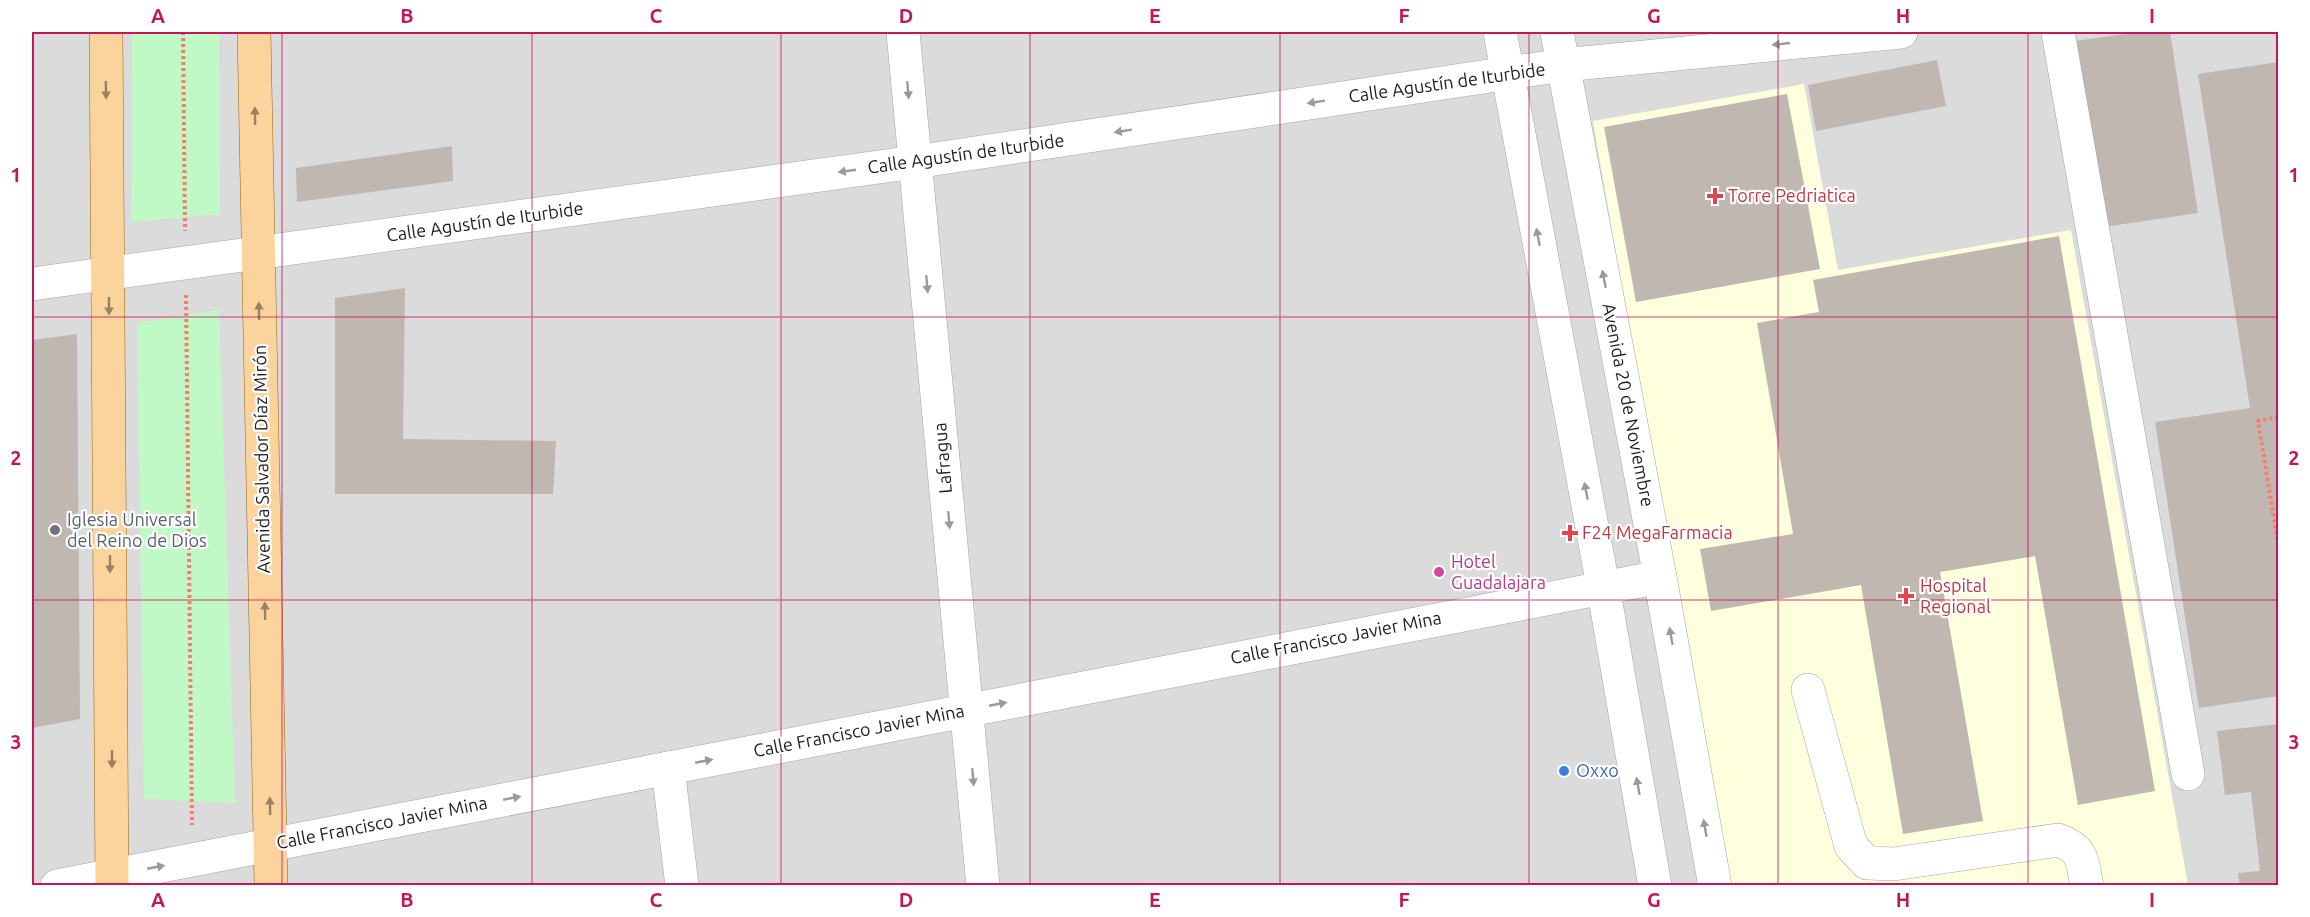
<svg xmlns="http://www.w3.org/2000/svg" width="2310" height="917" viewBox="0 0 2310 917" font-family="Ubuntu,sans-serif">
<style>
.residential{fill:#dcdbdb}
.education{fill:#feffdd}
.park{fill:#c1f9c6}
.building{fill:#bfb7b0}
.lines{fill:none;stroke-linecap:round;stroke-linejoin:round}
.minor-casing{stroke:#a5a5a5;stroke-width:34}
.major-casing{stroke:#976701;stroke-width:34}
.path{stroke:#f97b6b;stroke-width:4;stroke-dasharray:3 3;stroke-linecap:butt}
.minor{stroke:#fff;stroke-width:33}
.major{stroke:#fbd39d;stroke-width:33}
.oneway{fill:#9a9a9a}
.oneway2{fill:#988264}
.grid{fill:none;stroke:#c2185b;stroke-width:1.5;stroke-opacity:0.55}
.health-dot{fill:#e0444e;stroke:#fff;stroke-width:2}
.worship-dot{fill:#6b7280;stroke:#fff;stroke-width:2}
.hotel-dot{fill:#d1479c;stroke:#fff;stroke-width:2}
.shop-dot{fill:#3f7fe0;stroke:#fff;stroke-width:2}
.labels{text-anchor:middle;stroke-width:4.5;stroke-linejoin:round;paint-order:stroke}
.street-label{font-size:18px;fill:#1e1e1e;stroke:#fff}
.health-label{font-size:18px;fill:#be3a42;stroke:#fff;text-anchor:start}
.worship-label{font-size:18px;fill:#5b616d;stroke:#fff;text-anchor:start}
.hotel-label{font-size:18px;fill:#b23c85;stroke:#fff;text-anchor:start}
.shop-label{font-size:18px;fill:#366cbe;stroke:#fff;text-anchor:start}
.neatline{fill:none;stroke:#c2185b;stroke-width:2}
.grid-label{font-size:20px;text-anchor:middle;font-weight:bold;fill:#c2185b}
</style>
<rect width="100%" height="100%" fill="#efebe4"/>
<rect class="residential" x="32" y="32" width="2246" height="853"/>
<polygon class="education" points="1804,84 1838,270 2071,230 2188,885 1725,885 1593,121"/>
<g class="park">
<polygon points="132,32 219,32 220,214 131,222"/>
<polygon points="219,310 235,803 144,799 137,323"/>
</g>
<g class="building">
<polygon points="2138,32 2170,32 2198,213 2104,227 2075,41"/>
<polygon points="1937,60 1946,106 1816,131 1808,85"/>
<polygon points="2278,62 2278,696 2199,708 2155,422 2250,408 2198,74"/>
<polygon points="1787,94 1820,269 1636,302 1604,127"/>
<polygon points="452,146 453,181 297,202 296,168"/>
<polygon points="2059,236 2155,791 2078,805 2035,556 1940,572 1983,821 1903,834 1861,585 1711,611 1700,549 1793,534 1757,323 1819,312 1813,280"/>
<polygon points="405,288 403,439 556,441 553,494 335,494 335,298"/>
<polygon points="77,334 80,719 32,728 32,340"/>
<polygon points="2278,724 2278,886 2240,886 2238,873 2260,871 2251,792 2225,795 2217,731"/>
</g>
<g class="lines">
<defs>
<g id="minor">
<polyline points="903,32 983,886"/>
<polyline points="1500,32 1603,586 1655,886"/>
<polyline points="1557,32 1660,577 1715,886"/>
<polyline points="2058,32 2188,774"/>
<polyline points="32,284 915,162 1563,65 1901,32"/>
<path d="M1808,690L1851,846L1867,863L1894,864L2058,840C2084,849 2082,861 2087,886"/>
<polyline points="668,768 682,886"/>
<polyline points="57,886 1660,577"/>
</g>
<g id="major">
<polyline points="106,32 112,886"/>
<polyline points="254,32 271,886"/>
</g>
</defs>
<use href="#minor" class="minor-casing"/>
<use href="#major" class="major-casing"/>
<g class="path">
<polyline points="183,32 185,231"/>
<polyline points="186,295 192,825"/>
<polyline points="2278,417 2258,421 2278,544"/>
</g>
<use href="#minor" class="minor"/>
<use href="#major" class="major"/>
</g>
<defs><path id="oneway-solid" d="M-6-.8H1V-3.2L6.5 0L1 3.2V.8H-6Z" transform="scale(1.5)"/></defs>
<g class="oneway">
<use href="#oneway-solid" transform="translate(1781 44) rotate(174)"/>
<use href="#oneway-solid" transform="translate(908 90) rotate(85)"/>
<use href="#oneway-solid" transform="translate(1316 102) rotate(171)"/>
<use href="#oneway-solid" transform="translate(1123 131) rotate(171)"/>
<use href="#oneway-solid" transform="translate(847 171) rotate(172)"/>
<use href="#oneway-solid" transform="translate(1538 237) rotate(-101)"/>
<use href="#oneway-solid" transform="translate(1604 279) rotate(-101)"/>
<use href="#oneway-solid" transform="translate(927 284) rotate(85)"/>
<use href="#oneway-solid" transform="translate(1586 491) rotate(-101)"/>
<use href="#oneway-solid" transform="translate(949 520) rotate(85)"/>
<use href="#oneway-solid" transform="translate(1671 636) rotate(-100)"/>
<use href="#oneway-solid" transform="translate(998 704) rotate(-11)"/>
<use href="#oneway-solid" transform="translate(704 761) rotate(-11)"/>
<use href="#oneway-solid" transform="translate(973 777) rotate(85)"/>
<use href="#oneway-solid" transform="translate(1638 786) rotate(-100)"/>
<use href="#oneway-solid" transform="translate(512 798) rotate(-11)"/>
<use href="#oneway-solid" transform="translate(1705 828) rotate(-100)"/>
<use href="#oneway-solid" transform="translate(156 867) rotate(-11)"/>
</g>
<g class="oneway2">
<use href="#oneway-solid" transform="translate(106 90) rotate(89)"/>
<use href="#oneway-solid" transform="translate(255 116) rotate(-91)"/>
<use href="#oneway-solid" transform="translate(109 306) rotate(90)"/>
<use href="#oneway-solid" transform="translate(259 311) rotate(-91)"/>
<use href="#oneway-solid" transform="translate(110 564) rotate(90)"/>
<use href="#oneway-solid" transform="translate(265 611) rotate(-91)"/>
<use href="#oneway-solid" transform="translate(112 759) rotate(90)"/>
<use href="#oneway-solid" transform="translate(270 806) rotate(-91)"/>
</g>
<path class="grid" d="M282,32V886M532,32V886M781,32V886M1030,32V886M1280,32V886M1529,32V886M1778,32V886M2028,32V886M32,317H2278M32,600H2278"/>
<g class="health-dot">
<path d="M1712 187h6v6h6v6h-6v6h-6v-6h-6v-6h6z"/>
<path d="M1567 524h6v6h6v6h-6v6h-6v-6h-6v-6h6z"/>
<path d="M1903 587h6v6h6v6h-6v6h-6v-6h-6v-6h6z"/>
</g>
<circle class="worship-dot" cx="55" cy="530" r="6"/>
<circle class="hotel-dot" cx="1439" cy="572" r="6"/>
<circle class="shop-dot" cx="1564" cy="771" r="6"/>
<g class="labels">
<g class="street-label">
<text transform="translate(1447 83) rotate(-8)" y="6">Calle Agustín de Iturbide</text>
<text transform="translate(966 154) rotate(-8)" y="6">Calle Agustín de Iturbide</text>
<text transform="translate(485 222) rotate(-8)" y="6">Calle Agustín de Iturbide</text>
<text transform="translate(1628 405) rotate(79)" y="6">Avenida 20 de Noviembre</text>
<text transform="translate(943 458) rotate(-95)" y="6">Lafragua</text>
<text transform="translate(262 459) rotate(-91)" y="6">Avenida Salvador Díaz Mirón</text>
<text transform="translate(1336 638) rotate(-11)" y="6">Calle Francisco Javier Mina</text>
<text transform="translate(859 731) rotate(-11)" y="6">Calle Francisco Javier Mina</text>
<text transform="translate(382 823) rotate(-11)" y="6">Calle Francisco Javier Mina</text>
</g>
<g class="health-label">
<text x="1728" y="202">Torre Pedriatica</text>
<text x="1582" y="539">F24 MegaFarmacia</text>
<text x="1920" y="592">Hospital<tspan x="1920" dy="21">Regional</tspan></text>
</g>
<g class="worship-label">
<text x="67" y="526">Iglesia Universal<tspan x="67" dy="21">del Reino de Dios</tspan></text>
</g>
<g class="hotel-label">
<text x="1451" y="568">Hotel<tspan x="1451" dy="21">Guadalajara</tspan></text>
</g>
<g class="shop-label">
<text x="1576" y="777">Oxxo</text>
</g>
</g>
<rect width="2310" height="917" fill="none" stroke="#ffffff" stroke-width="66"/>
<rect x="33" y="33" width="2244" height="851" class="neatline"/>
<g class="grid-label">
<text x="158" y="23">A</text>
<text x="407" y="23">B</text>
<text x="656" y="23">C</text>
<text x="906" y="23">D</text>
<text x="1155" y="23">E</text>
<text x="1404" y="23">F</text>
<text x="1654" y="23">G</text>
<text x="1903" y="23">H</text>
<text x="2152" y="23">I</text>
<text x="16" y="182">1</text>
<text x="2294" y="182">1</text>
<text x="16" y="465">2</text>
<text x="2294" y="465">2</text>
<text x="16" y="749">3</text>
<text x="2294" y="749">3</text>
<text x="158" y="907">A</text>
<text x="407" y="907">B</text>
<text x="656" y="907">C</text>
<text x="906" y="907">D</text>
<text x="1155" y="907">E</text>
<text x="1404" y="907">F</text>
<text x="1654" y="907">G</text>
<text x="1903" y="907">H</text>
<text x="2152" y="907">I</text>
</g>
</svg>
